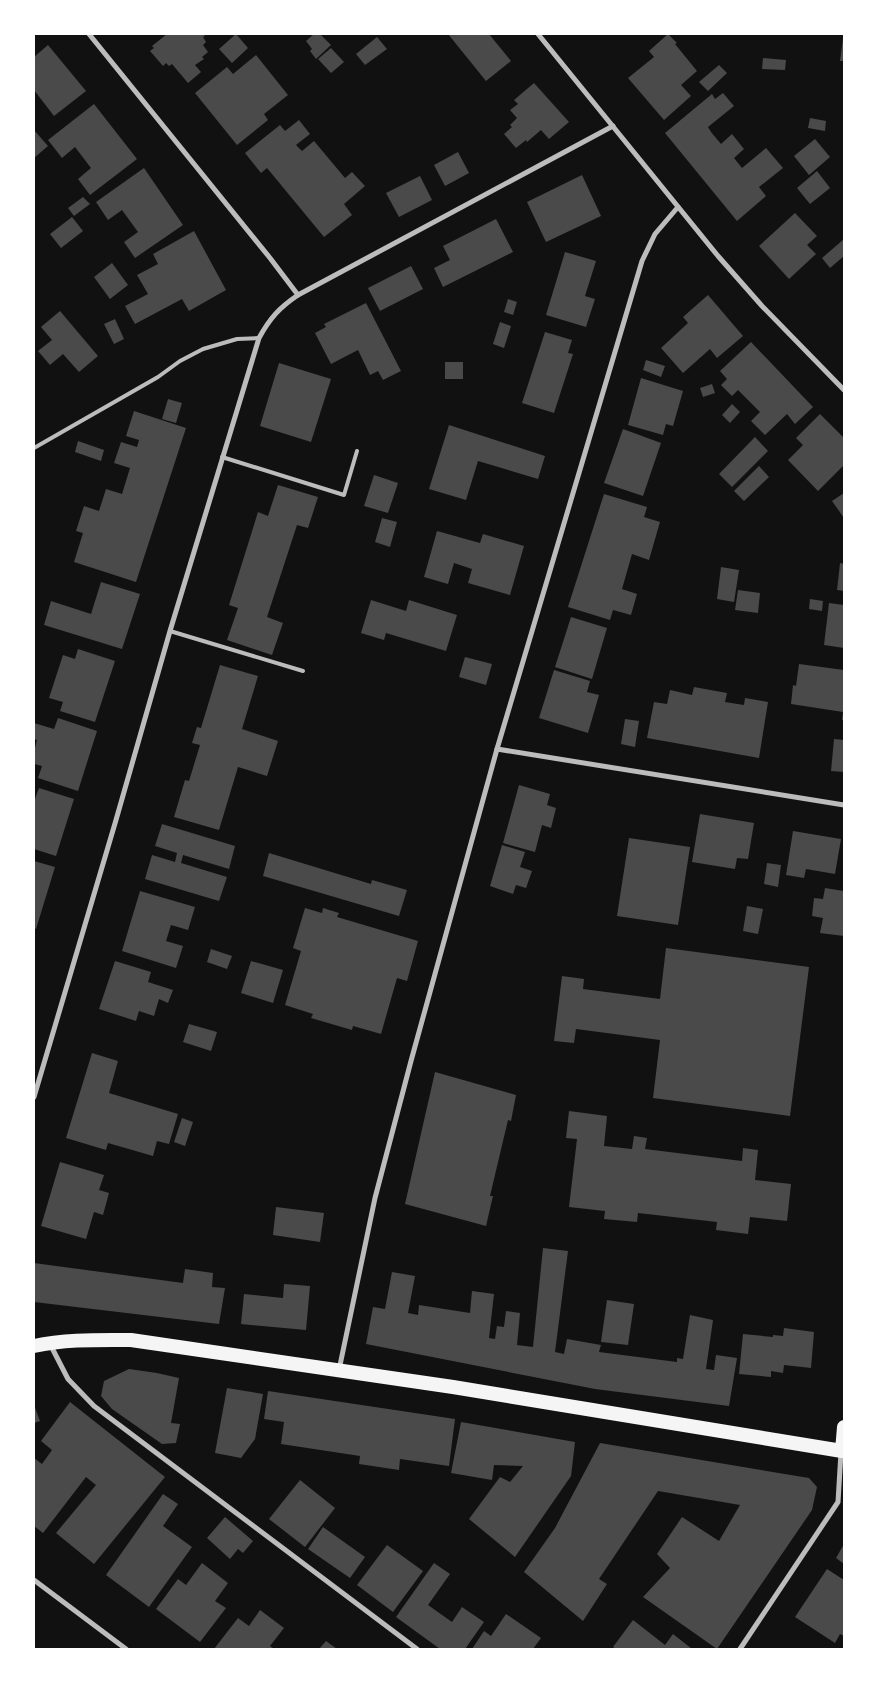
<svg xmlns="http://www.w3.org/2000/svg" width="878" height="1683" viewBox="0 0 878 1683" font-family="Cabin,sans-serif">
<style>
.building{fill:#4a4a4a}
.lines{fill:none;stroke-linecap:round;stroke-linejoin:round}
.service{stroke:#bcbcbc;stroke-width:4}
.minor{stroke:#bcbcbc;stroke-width:5}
.trunk{stroke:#f5f5f5;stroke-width:14}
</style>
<rect width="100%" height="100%" fill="#111"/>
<g class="building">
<polygon points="167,34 203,34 205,36 203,37 206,42 203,45 208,52 202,57 204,59 195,65 201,72 188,83 172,64 169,66 166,63 163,66 150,51 154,48 152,46"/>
<polygon points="236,34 248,48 232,63 219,49"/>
<polygon points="314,34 320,34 331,45 316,59 310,51 312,49 306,41"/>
<polygon points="448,34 489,34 511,61 486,81"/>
<polygon points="668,34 677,43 675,44 697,71 681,85 691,96 664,120 628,78 654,57 649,51"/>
<polygon points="377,37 387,49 365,65 356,54"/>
<polygon points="843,38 844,38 844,61 840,61"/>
<polygon points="48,45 86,91 54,116 34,90 34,57"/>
<polygon points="331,48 344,62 331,73 318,59"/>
<polygon points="256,55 288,95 264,114 268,120 237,145 195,93 227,67 233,74"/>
<polygon points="763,58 786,60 785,70 762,69"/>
<polygon points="719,65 727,73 708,91 699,82"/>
<polygon points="534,83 569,122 549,139 541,130 527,142 526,140 516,148 504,134 512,127 510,125 517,118 510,110 518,104 514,100"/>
<polygon points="723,93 734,106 708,127 711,132 721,144 732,134 744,149 734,158 742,168 766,148 783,168 759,187 766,196 737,221 665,133 712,94 715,99"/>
<polygon points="94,104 137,159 90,195 78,179 91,168 75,147 62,158 48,140"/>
<polygon points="810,118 826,121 825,131 808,128"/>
<polygon points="299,120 310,134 296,145 302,151 314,141 345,178 352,172 365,186 344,204 352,215 324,237 267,168 261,173 245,153 280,125 285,131"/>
<polygon points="34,130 48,146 34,158"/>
<polygon points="815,139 830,157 809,175 794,156"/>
<polygon points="458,152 469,173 445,186 434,165"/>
<polygon points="144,168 183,225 135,258 124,242 138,232 122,210 108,220 96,202"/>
<polygon points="817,171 830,188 810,204 797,188"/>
<polygon points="582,175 601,216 546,242 527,202"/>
<polygon points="420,176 432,200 399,217 386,193"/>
<polygon points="83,197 90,204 74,216 68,208"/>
<polygon points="795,213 817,236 807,245 816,254 789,279 759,246"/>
<polygon points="72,217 83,231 61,248 50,234"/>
<polygon points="496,219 513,252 443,287 434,268 450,260 443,246"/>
<polygon points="194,231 226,290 189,311 182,299 135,324 125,306 148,294 137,275 158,264 153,254"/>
<polygon points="844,239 844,256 830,268 822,258"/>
<polygon points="565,252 596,261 585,296 595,299 586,327 546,315"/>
<polygon points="112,263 128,285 110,299 94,277"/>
<polygon points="411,266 423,289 380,311 368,288"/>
<polygon points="708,295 743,336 717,358 710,349 683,373 661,348 688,323 683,317"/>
<polygon points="508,299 517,302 513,315 504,312"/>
<polygon points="366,303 401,371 383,380 378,371 370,375 358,350 331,364 315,333 326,327 324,324"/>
<polygon points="60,311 98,356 79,372 63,354 50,365 38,351 52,340 41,327"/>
<polygon points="115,319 124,339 114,344 104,324"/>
<polygon points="500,322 511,326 504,348 493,344"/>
<polygon points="545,332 572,340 568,353 573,354 554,413 522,403"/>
<polygon points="751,342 813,407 795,424 787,414 765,435 751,421 760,412 738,390 732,396 721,385 727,379 720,371"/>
<polygon points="646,360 665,366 661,377 643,370"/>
<rect x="445" y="362" width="18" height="17"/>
<polygon points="279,363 331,379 311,442 260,426"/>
<polygon points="641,378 683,391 673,426 666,424 663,435 628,425"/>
<polygon points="712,384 715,393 703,397 700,388"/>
<polygon points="168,399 182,403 176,423 162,419"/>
<polygon points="732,404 740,412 730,423 722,415"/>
<polygon points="134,411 186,428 136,582 74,562 83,533 76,531 84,506 99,511 106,489 122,494 130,468 114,463 121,442 137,447 139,440 126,436"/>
<polygon points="820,414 844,438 844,465 818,491 788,460 803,445 796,438"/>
<polygon points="449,425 545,456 538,479 478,461 466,500 429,489"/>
<polygon points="623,429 661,443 643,496 604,483"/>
<polygon points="755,437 768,451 732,487 719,474"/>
<polygon points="78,441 104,450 101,461 75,452"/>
<polygon points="759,466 769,477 744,501 734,491"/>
<polygon points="374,475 398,483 388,513 364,506"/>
<polygon points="278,485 318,497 308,528 297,525 267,617 283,623 272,655 227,640 238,608 229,605 258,512 268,516"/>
<polygon points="844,493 844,518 832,501"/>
<polygon points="604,494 647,507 644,517 660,522 649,560 632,554 622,589 637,594 631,615 613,610 610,620 568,607"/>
<polygon points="382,518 397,522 390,547 375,542"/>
<polygon points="437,531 480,543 483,534 524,546 510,595 468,583 472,569 454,563 448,584 424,577"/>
<polygon points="840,563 844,564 844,591 837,590"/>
<polygon points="721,567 739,570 734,602 717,599"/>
<polygon points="101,582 140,594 122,649 44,625 51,601 91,614"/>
<polygon points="738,590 760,593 758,613 735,610"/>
<polygon points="810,599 823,601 822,611 809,609"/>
<polygon points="371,600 406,611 409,600 457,615 446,651 386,633 384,640 361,633"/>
<polygon points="829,603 844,605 844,648 824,645"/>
<polygon points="571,617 607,628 592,679 555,667"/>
<polygon points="78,649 115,661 95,722 60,711 63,702 49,698 63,655 75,659"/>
<polygon points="465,657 492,664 486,685 459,677"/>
<polygon points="799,664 844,670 844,720 842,720 843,712 791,704 793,685 796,686"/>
<polygon points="220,665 258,676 242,729 278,741 267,776 238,767 219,830 174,817 185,780 189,781 200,745 192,743 197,727 201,728"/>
<polygon points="554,670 590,681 587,692 599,695 588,733 539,718"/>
<polygon points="694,687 727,693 725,702 744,705 745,698 768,702 759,758 647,738 654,702 667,704 670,690 692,695"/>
<polygon points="58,718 97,731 78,791 38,778 42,766 34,764 34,747 35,748 37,740 34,739 34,723 54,729"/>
<polygon points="625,719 639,721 635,747 621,744"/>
<polygon points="834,739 844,740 844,772 831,771"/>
<polygon points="519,785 550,794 547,805 556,808 551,828 542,825 535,852 503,843"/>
<polygon points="39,788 74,799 56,856 34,849 34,798 35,799"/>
<polygon points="700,814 754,823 748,859 737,858 735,869 692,862"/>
<polygon points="162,824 235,846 229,869 183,855 181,863 227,877 219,901 145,879 152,855 175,862 177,853 155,846"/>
<polygon points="793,831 841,839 835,874 806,869 804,878 786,875"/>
<polygon points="629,838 690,847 678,925 617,916"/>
<polygon points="502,845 525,852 520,867 532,871 526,888 516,885 513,894 490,886"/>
<polygon points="269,853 371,884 372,880 407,890 399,916 263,876"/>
<polygon points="34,861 55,867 36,929 34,928"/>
<polygon points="767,863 781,865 778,887 764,884"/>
<polygon points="825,888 844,891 844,936 820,933 823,918 812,916 814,898 823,899"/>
<polygon points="140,891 195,907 188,930 171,925 166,941 183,946 176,968 122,951"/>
<polygon points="747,906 763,909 758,934 743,931"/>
<polygon points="305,908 322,913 323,908 339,913 337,917 418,941 407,981 397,978 381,1034 353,1026 352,1030 311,1018 313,1014 285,1005 301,951 293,948"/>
<polygon points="666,948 809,967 790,1116 653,1098 660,1040 576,1029 574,1043 554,1041 562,976 584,979 583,989 660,999"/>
<polygon points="211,949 232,956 227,969 207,962"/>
<polygon points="115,961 151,972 148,982 173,990 168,1003 159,999 154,1016 139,1011 136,1021 99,1009"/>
<polygon points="251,961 283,970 273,1003 241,993"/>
<polygon points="189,1024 217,1032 211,1051 183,1042"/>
<polygon points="92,1053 118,1061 109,1093 178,1114 169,1144 157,1141 153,1156 108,1143 106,1150 66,1138"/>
<polygon points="435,1072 516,1095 511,1121 508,1120 490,1196 493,1196 486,1226 405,1204"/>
<polygon points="569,1111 607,1116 604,1146 632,1149 634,1136 647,1138 645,1149 742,1161 743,1148 758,1150 755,1180 791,1184 787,1221 750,1217 748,1234 716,1230 717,1222 638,1213 637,1222 604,1219 605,1211 569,1207 577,1139 566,1138"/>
<polygon points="182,1118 193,1122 185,1146 174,1142"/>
<polygon points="60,1162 104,1175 99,1190 109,1193 103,1215 94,1212 86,1239 41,1226"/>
<polygon points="276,1207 324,1213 320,1242 273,1235"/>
<polygon points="543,1248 568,1251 555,1352 564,1354 567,1339 601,1345 599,1352 677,1362 677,1358 683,1359 690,1315 713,1320 706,1369 714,1370 716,1355 737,1358 729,1406 595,1389 366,1344 373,1307 385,1309 392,1272 415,1276 408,1313 418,1315 419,1305 470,1313 472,1291 494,1294 489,1338 495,1339 497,1326 504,1327 506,1311 520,1313 517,1345 533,1347"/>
<polygon points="34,1263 183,1283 185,1269 213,1273 212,1287 225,1288 219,1324 34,1302"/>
<polygon points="284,1284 310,1286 306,1330 241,1324 244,1294 283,1298"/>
<polygon points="607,1300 634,1304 628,1345 601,1342"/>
<polygon points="784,1328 814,1332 811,1368 784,1365 783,1373 771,1371 771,1377 739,1374 743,1334 773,1337 773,1335 783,1336"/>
<polygon points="129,1369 157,1373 179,1378 171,1423 180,1424 176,1443 162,1444 112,1409 101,1396 104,1381"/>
<polygon points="227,1388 263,1394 255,1439 241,1458 215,1453"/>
<polygon points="268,1391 455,1419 449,1466 400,1459 399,1470 359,1464 360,1456 281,1444 284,1422 264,1419"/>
<polygon points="70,1402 165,1477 94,1564 56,1533 96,1485 86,1477 43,1533 34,1526 34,1458 42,1464 52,1450 41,1441"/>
<polygon points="34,1405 40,1421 34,1423"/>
<polygon points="461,1422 575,1442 571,1476 515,1557 469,1519 500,1477 510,1482 523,1466 494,1465 492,1480 451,1473"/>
<polygon points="600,1443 809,1478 817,1487 812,1510 717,1649 643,1597 670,1568 657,1554 682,1517 719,1541 740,1505 658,1491 599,1579 607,1584 583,1621 524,1572 555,1528"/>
<polygon points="300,1480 335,1508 305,1547 269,1519"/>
<polygon points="163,1494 178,1504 163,1526 192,1547 149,1607 106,1575"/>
<polygon points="225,1517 253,1541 243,1553 238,1549 230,1559 207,1538"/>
<polygon points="323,1527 365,1557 350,1578 308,1549"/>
<polygon points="844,1544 844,1564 836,1558"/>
<polygon points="387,1545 423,1571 393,1612 357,1585"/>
<polygon points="202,1563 228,1583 215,1601 226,1608 200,1642 156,1609 178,1579 186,1585"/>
<polygon points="434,1563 450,1574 428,1605 452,1622 462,1607 484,1622 465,1649 440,1649 396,1617"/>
<polygon points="827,1569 844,1580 844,1636 840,1634 835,1643 795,1617"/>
<polygon points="260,1610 284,1628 270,1646 274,1649 214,1649 238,1618 249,1626"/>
<polygon points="506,1614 541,1638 533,1649 472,1649 484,1631 491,1636"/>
<polygon points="633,1620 665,1645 673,1634 692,1649 616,1649 613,1647"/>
<polygon points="326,1641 337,1649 319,1649"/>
</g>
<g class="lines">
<g class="service">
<polyline points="34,448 158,377 180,361 203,349 237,339 259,338"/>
<polyline points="222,457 344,495 357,451"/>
<polyline points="170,631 303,671"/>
</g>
<g class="minor">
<polyline points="89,34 270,258 298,295"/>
<polyline points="538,34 718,256 762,306 844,390"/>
<polyline points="497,749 844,805"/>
<path d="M34,1097L116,820L170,631L259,338C270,318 279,308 298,295L613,126"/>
<polyline points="51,1346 68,1379 94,1406 417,1649"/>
<polyline points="339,1370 375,1198 411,1061 497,749 642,261 655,234 678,207"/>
<polyline points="34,1580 126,1649"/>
<polyline points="740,1649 838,1502 841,1452"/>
</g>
<path class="trunk" d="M34,1346C66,1339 98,1340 131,1340L453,1387L842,1451L844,1427"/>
</g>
<rect width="878" height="1683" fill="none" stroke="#ffffff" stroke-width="70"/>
</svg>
